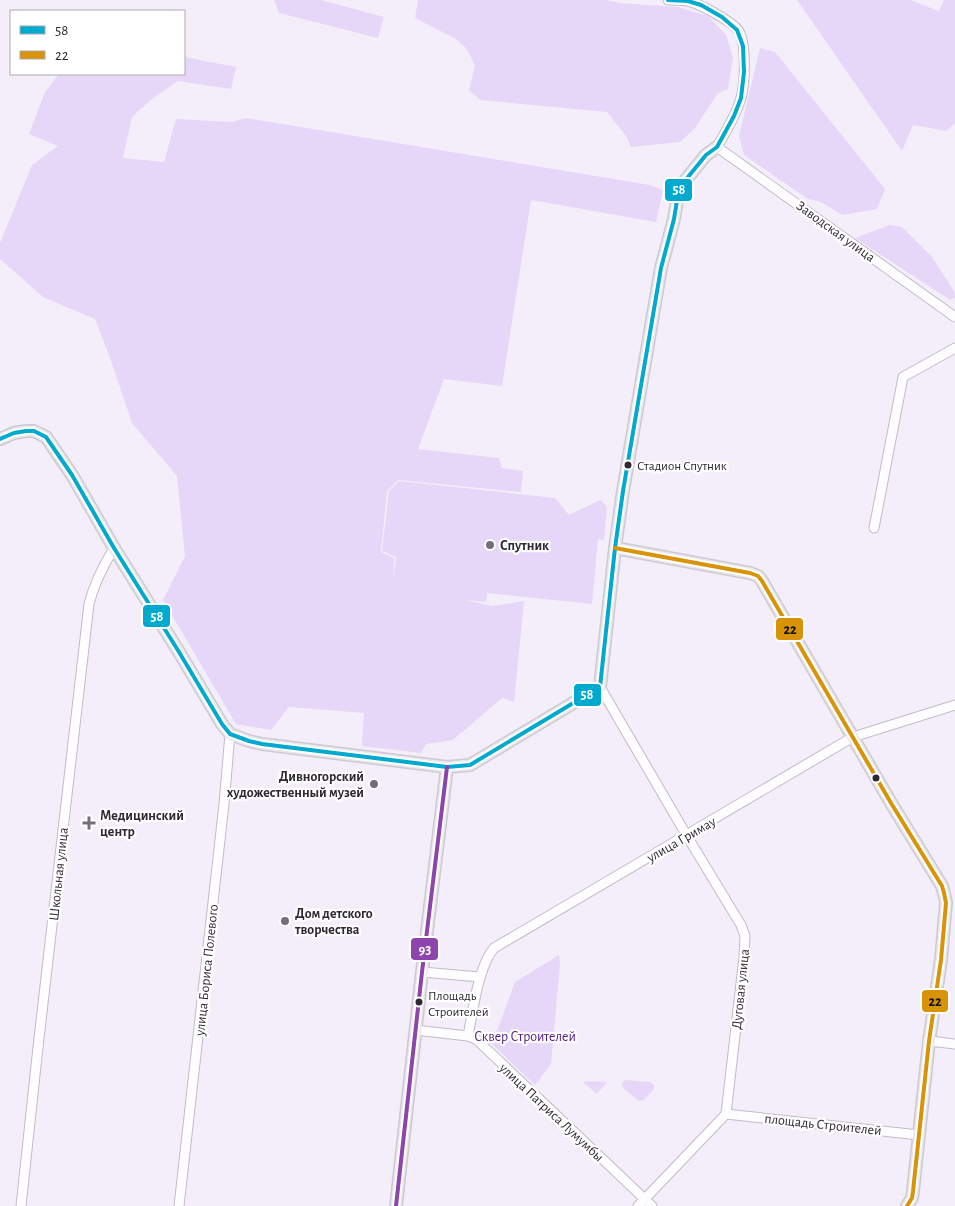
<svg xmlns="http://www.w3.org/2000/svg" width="955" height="1206" viewBox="0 0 955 1206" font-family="'Alegreya Sans',sans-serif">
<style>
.green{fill:#e6d7f8}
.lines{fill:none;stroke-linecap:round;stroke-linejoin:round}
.minor-casing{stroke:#c2bcc8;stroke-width:11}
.major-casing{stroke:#cdcad1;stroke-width:14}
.minor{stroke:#fdfcfe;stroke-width:9}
.major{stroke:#e9e6ec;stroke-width:11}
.bus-1-casing{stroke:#fff;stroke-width:8}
.bus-2-casing{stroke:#fff;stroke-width:8}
.bus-3-casing{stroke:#fff;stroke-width:8}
.bus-1{stroke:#00a9ce;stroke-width:4}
.bus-2{stroke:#d99308;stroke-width:4}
.bus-3{stroke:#8e44ad;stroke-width:4}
.bus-dot{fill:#2f2935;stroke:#fff;stroke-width:2}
.poi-dot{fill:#746e7a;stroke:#fff;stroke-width:2}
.labels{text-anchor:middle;stroke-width:4.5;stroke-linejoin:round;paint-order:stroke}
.bus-label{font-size:13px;fill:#2f2935;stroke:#fff;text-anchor:start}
.street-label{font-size:14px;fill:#2f2935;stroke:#fff}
.poi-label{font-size:14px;font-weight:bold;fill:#2f2935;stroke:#fff;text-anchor:start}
.park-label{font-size:14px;fill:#531b80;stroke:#fff}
.line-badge{stroke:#fff;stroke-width:2}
.badge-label{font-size:14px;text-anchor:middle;font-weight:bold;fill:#fff}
.pale-badge-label{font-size:14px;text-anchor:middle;font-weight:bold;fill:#111}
</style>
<rect width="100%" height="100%" fill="#f4eefa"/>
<g class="green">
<polygon points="274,0 321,0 384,17 378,38 279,13"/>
<polygon points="418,0 605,0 620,3 678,7 708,16 726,35 733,57 728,89 718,93 695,128 680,142 631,147 626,136 607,112 480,100 469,90 475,66 467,49 456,39 415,18"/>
<polygon points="797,0 910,0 939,11 944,0 955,0 955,123 946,131 913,125 902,151"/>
<polygon points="760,48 775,52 885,189 877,209 842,215 821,202 808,199 744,155 739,136"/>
<polygon points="184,57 236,67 231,89 178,81 153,98 132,117 123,158 164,162 176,119 232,122 246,118 650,185 663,190 656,222 531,200 502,386 444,379 418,449 499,458 502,468 523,471 521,492 398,480 387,491 381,552 394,558 393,581 396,557 382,551 389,491 399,481 555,498 569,515 598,501 601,500 607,507 604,540 598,539 592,604 487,593 486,602 466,600 492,606 524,601 514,702 502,698 453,740 426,744 421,753 362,746 364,713 289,707 271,730 236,724 163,600 185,556 177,476 132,423 109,355 95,319 43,297 0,259 0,243 32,165 58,146 29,134 45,92 59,74 184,74"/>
<polygon points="890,225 902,227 932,257 955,293 955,298 950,300 855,238"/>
<polygon points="559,955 560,964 551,1064 535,1085 491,1043 498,1028 515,982"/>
<polygon points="625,1080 650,1082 654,1085 654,1089 644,1100 639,1101 623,1088 622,1083"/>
<polygon points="585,1081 607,1082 597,1094 584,1083"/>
</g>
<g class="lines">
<defs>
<g id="minor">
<path d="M668,0C674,0 681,0 687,1C699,3 731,21 738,30C747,43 745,83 741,98C736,116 726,131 717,147L955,317"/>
<polyline points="874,528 903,377 955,348"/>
<polyline points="600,687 687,836 741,925 745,936 744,957 726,1114 638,1206"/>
<polyline points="422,972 480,977"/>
<polyline points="415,1030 468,1036 476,1039 652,1206"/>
<path d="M468,1036C473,1011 478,967 494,948L853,737L955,705"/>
<polyline points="929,1041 955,1044"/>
<polyline points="726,1114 919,1135"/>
<path d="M21,1206L38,1047L89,604C94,584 103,566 114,548"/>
<polyline points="179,1206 224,804 230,734"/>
</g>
<g id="major">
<polyline points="0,439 14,433 26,431 34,431 46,437 72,475 114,548 179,652 222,724 230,734 249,741 262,744 447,767 470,765 600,687 615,548 623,491 661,268 674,219 679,188 706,155 717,147"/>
<polyline points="615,548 750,573 758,576 762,581 891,803 942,886 944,893 946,903 941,960 929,1041 913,1191 912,1198 907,1206"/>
<polyline points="396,1206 422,972 447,767"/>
</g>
</defs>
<use href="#minor" class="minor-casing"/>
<use href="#major" class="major-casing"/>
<use href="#minor" class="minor"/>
<use href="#major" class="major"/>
<defs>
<polyline id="bus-1" points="0,439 14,433 26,431 34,431 46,437 72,475 114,548 179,652 222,724 230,734 249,741 262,744 447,767 470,765 600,687 615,548 623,491 661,268 674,219 679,188 706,155 717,147 734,116 741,98 744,72 743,46 737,30 722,17 701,5 688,1 668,0"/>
<polyline id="bus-2" points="615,548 750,573 758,576 762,581 891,803 942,886 944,893 946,903 941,960 929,1041 913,1191 912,1198 907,1206"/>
<polyline id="bus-3" points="396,1206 422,972 447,767"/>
</defs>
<use href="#bus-1" class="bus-1-casing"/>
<use href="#bus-2" class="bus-2-casing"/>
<use href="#bus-3" class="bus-3-casing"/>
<use href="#bus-1" class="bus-1"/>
<use href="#bus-2" class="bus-2"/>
<use href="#bus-3" class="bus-3"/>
</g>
<g class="bus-dot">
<circle cx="628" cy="465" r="4.5"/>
<circle cx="876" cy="778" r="4.5"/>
<circle cx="419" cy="1002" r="4.5"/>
</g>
<g class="poi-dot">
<circle cx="490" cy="545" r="5"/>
<circle cx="374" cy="784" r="5"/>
<path d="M86.5 815.5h5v5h5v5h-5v5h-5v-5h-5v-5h5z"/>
<circle cx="285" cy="921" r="5"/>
</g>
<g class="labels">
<g class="bus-label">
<text x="637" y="470">Стадион Спутник</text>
<text x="428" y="1000">Площадь<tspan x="428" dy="16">Строителей</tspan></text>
</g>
<g class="street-label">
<text transform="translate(836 231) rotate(36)" y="5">Заводская улица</text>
<text transform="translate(681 839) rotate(-30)" y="5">улица Гримау</text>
<text transform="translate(58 874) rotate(-84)" y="5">Школьная улица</text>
<text transform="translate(206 970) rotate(-84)" y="5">улица Бориса Полевого</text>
<text transform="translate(740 989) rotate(-84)" y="5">Дуговая улица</text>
<text transform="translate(552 1112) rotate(43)" y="5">улица Патриса Лумумбы</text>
<text transform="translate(823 1124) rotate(6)" y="5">площадь Строителей</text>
</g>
<g class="poi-label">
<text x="500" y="550">Спутник</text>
<text x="364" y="781" text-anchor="end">Дивногорский<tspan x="364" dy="16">художественный музей</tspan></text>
<text x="100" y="820">Медицинский<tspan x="100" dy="16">центр</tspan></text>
<text x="295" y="918">Дом детского<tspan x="295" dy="16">творчества</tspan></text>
</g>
<g class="park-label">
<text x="525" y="1041">Сквер Строителей</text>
</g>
</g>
<g class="line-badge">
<rect x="664" y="178" width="29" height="24" rx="5" fill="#00a9ce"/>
<rect x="142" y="604" width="29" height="24" rx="5" fill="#00a9ce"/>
<rect x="775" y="617" width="29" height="24" rx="5" fill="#d99308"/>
<rect x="573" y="683" width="29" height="24" rx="5" fill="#00a9ce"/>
<rect x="410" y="937" width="29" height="24" rx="5" fill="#8e44ad"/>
<rect x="921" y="989" width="28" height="24" rx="5" fill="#d99308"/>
</g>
<g class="badge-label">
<text x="679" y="194">58</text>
<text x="157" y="621">58</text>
<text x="587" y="699">58</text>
<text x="425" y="954">93</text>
</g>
<g class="pale-badge-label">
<text x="790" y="634">22</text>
<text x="935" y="1006">22</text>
</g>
<rect x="10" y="10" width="175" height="65" fill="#ffffff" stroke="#aca9ae"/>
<rect x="20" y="26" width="25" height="8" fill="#00a9ce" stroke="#aca9ae"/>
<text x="55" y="35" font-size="15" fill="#2f2935">58</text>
<rect x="20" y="51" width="25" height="8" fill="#d99308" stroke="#aca9ae"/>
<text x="55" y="60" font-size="15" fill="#2f2935">22</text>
</svg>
